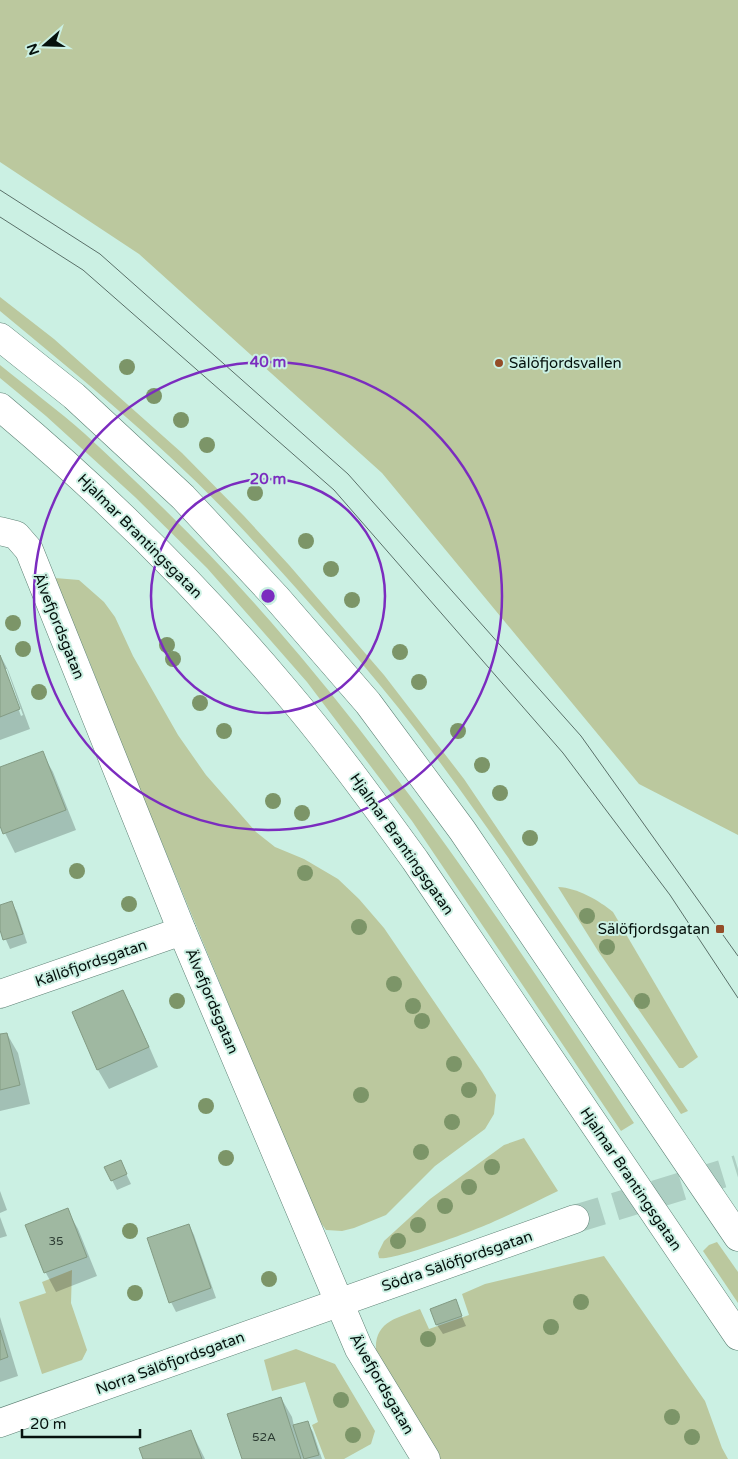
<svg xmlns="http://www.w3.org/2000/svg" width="738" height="1459" viewBox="0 0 738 1459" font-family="'Varela Round',sans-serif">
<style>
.grass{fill:#bbc89e}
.shadow{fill:#0003;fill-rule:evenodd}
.building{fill:#9fb8a1;stroke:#839b84}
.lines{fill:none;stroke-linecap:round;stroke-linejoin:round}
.minor-tunnel{stroke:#adcfc3;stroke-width:28;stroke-dasharray:28 14;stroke-linecap:butt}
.minor-casing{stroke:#5e8175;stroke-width:29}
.major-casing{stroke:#5e8175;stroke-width:29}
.minor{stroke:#fff;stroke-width:28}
.major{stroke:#fff;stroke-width:28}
.tram{stroke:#5a7069;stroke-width:1}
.tree{fill:#7c9568}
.ring{fill:none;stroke:#7b2cbf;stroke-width:2.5}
.poi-dot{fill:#944d28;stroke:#cbf0e3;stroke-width:2}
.labels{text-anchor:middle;stroke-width:4;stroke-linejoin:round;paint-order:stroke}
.number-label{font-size:12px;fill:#2c3b32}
.poi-label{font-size:15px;fill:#05110d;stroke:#cbf0e3;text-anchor:start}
.street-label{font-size:15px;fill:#05110d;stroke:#cbf0e3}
.centre{fill:#7b2cbf;stroke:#cbf0e3;stroke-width:2.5}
.ring-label{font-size:15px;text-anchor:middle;font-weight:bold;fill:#7b2cbf;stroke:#cbf0e3;stroke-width:4;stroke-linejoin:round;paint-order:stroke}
</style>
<rect width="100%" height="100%" fill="#cbf0e3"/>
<g class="grass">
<polygon points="0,0 738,0 738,835 639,784 382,473 139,254 0,162"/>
<path d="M0,297L54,339L182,453L244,516L289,565L384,675L464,779L688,1111L681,1114C595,986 511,856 418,733C366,665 306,599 248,535C173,453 86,382 0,311Z"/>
<path d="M0,365C28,388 58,410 85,434C150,494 214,556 271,622C407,778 521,951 634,1123L621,1131L412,821L307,682L207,568L135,497L46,416L0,378Z"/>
<polygon points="55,578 79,580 104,602 115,617 133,656 178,735 206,775 256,832 275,847 304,859 338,879 359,899 384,928 482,1072 496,1095 494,1114 485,1129 435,1166 386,1215 354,1228 342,1231 326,1230 316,1216 122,746 88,658 71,622"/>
<path d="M558,887C578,888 598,900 613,912L698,1057L683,1068H679L598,951Z"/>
<path d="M524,1138L558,1191C537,1201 516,1212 495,1221C479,1229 391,1262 379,1258L378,1253L384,1241L430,1199L504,1145Z"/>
<polygon points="717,1242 738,1272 738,1303 703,1251 709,1245"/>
<path d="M604,1256L705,1401L722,1448L728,1459H440L376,1351C374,1321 398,1318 420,1309L429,1329L469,1315L462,1294L485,1284Z"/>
<polygon points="72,1270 71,1303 87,1350 82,1360 42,1374 19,1302 46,1293 42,1282"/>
<polygon points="296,1349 335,1364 375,1431 371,1444 344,1459 325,1459 312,1425 318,1422 305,1382 272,1391 264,1360"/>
</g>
<g class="shadow">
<path d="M0,655L8,670L30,729L0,740ZM4,669H7L23,715L21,716Z"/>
<polygon points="42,753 53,772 76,830 15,853 0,823 0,769"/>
<polygon points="12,903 17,912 27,943 10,949 0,926 0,907"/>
<polygon points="122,991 133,1010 158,1067 109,1089 98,1070 74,1013"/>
<polygon points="7,1034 18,1053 30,1104 0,1111 0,1035"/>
<polygon points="120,1161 131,1184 117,1190 112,1180"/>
<polygon points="0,1191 7,1210 0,1213"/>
<polygon points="67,1210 78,1229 97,1276 56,1292 46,1273 27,1225"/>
<polygon points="0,1217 7,1236 0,1238"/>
<polygon points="189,1225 194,1235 216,1298 176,1312 171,1302"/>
<polygon points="455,1301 466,1326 443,1334 437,1325"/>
<polygon points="0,1317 18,1376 0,1382"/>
<polygon points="281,1398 292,1417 294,1426 307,1422 313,1432 322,1459 243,1459"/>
<polygon points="191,1431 205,1459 144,1459"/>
</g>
<g class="building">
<polygon points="0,655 20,709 0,717"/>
<polygon points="43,751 66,810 3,834 0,826 0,767"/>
<polygon points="12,901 23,934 3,940 0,930 0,905"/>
<polygon points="123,990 149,1047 97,1070 72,1012"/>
<polygon points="7,1033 20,1085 0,1090 0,1034"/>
<polygon points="121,1160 127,1174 111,1181 104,1167"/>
<polygon points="68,1208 87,1257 44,1273 25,1225"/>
<polygon points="189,1224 211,1288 169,1303 147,1238"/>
<polygon points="456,1299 462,1316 436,1325 430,1309"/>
<polygon points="0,1330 8,1357 0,1360"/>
<polygon points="281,1397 301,1459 242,1459 227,1414"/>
<polygon points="308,1421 319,1455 304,1459 293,1425"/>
<polygon points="191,1430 202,1459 143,1459 139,1448"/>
</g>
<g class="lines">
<polyline class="minor-tunnel" points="575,1219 738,1169"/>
<defs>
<g id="minor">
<polyline points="0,531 16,535 29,550 182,931 339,1302 359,1349 426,1459"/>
<polyline points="0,994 182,931"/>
<polyline points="0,1423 575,1219"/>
</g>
<g id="major">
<polyline points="0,337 74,396 183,497 276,597 368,703 462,830 738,1237"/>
<path d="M0,407C103,493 198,587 284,689C331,744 373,802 415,860L738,1336"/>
</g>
</defs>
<use href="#minor" class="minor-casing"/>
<use href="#major" class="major-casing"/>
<use href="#minor" class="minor"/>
<use href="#major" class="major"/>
<g class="tram">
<polyline points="0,190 100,254 348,474 581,736 738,956"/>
<polyline points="0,217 83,270 334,490 563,753 670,895 738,998"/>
</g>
</g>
<g class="tree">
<circle cx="127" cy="367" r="8"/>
<circle cx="154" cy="396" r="8"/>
<circle cx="181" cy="420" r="8"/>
<circle cx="207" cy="445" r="8"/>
<circle cx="255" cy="493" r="8"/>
<circle cx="306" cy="541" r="8"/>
<circle cx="331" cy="569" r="8"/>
<circle cx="352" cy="600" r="8"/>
<circle cx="13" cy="623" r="8"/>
<circle cx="167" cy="645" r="8"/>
<circle cx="23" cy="649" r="8"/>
<circle cx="400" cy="652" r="8"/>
<circle cx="173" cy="659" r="8"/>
<circle cx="419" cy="682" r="8"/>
<circle cx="39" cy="692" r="8"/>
<circle cx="200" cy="703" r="8"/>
<circle cx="224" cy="731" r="8"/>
<circle cx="458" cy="731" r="8"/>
<circle cx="482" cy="765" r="8"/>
<circle cx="500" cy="793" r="8"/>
<circle cx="273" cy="801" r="8"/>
<circle cx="302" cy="813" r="8"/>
<circle cx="530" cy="838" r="8"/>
<circle cx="77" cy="871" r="8"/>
<circle cx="305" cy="873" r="8"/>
<circle cx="129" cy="904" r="8"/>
<circle cx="587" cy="916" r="8"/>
<circle cx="359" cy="927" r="8"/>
<circle cx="607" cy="947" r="8"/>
<circle cx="394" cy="984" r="8"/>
<circle cx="177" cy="1001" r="8"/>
<circle cx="642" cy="1001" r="8"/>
<circle cx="413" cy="1006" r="8"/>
<circle cx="422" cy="1021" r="8"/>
<circle cx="454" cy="1064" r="8"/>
<circle cx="469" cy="1090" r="8"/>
<circle cx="361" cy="1095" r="8"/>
<circle cx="206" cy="1106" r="8"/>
<circle cx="452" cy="1122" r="8"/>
<circle cx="421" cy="1152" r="8"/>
<circle cx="226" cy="1158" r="8"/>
<circle cx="492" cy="1167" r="8"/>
<circle cx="469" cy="1187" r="8"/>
<circle cx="445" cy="1206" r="8"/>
<circle cx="418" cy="1225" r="8"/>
<circle cx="130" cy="1231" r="8"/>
<circle cx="398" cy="1241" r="8"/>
<circle cx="269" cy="1279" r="8"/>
<circle cx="135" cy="1293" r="8"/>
<circle cx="581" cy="1302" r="8"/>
<circle cx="551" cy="1327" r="8"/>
<circle cx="428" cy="1339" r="8"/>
<circle cx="341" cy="1400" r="8"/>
<circle cx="672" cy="1417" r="8"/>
<circle cx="353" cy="1435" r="8"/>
<circle cx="692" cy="1437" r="8"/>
</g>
<g class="ring">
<circle cx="268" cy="596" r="117"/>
<circle cx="268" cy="596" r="234"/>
</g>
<g class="poi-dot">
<circle cx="499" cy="363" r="5"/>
<rect x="715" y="924" width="10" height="10" rx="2.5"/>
</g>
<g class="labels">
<g class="number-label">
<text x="56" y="1245">35</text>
<text x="264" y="1441">52A</text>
</g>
<g class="poi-label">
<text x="509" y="368">Sälöfjordsvallen</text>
<text x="710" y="934" text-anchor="end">Sälöfjordsgatan</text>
</g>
<g class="street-label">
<text transform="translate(140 536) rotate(45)" y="5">Hjalmar Brantingsgatan</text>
<text transform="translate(59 626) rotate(68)" y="5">Älvefjordsgatan</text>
<text transform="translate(402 844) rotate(55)" y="5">Hjalmar Brantingsgatan</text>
<text transform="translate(91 963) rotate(-19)" y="5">Källöfjordsgatan</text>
<text transform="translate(212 1001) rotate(67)" y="5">Älvefjordsgatan</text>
<text transform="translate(631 1179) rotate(56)" y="5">Hjalmar Brantingsgatan</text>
<text transform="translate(457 1261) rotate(-19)" y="5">Södra Sälöfjordsgatan</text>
<text transform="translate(170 1363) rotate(-20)" y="5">Norra Sälöfjordsgatan</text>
<text transform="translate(382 1384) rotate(60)" y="5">Älvefjordsgatan</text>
</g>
</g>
<circle cx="268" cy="596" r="8" class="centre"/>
<g class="ring-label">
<text x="268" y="367">40 m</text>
<text x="268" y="484">20 m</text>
</g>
<g transform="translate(45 45) rotate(250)" stroke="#cbf0e3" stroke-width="4" paint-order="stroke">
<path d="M0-4L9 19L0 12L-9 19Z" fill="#05110d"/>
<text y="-8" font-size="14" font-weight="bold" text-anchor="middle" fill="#05110d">N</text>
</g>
<path d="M22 1429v8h118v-8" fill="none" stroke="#05110d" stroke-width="2.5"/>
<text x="30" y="1429" font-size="15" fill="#05110d" stroke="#cbf0e3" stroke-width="4" paint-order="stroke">20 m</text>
</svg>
